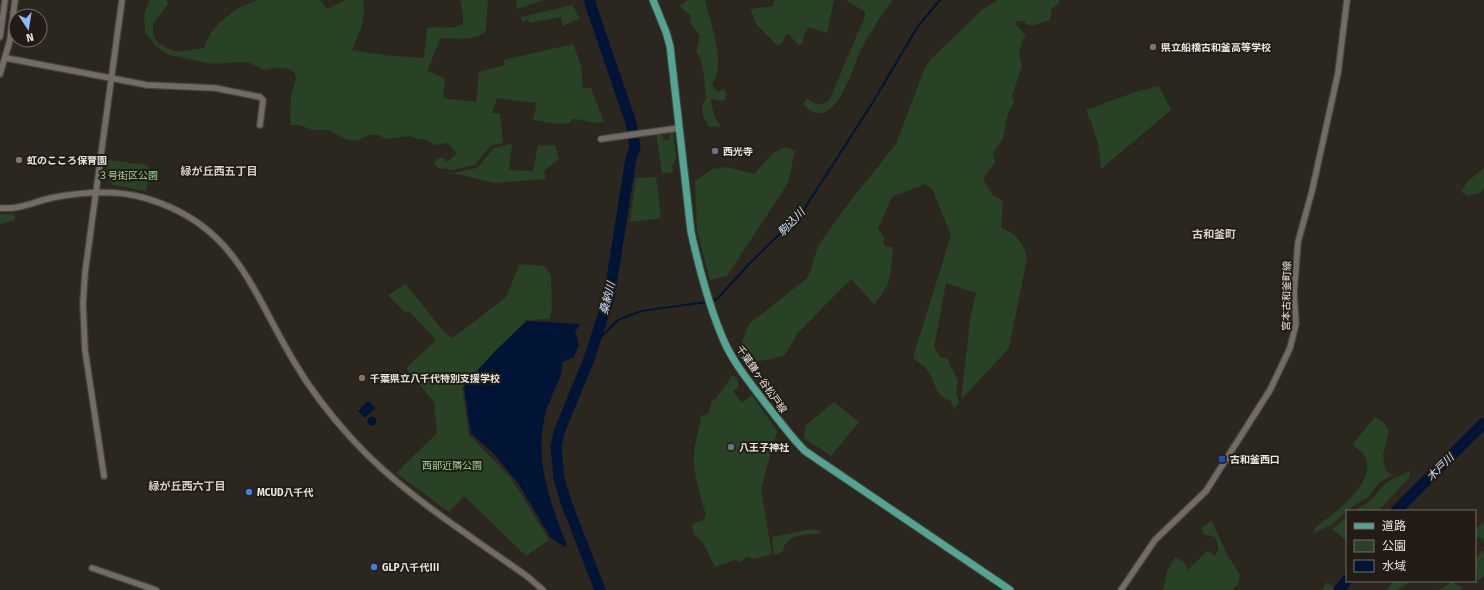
<svg xmlns="http://www.w3.org/2000/svg" width="1484" height="590" viewBox="0 0 1484 590" font-family="'Fira Sans','Noto Sans JP',sans-serif">
<style>
.green{fill:#284226}
.water{fill:#001535}
.lines{fill:none;stroke-linecap:round;stroke-linejoin:round}
.stream{stroke:#001535;stroke-width:2}
.river{stroke:#001535;stroke-width:11}
.tertiary-casing{stroke:#47433c;stroke-width:8}
.primary-casing{stroke:#47433c;stroke-width:9}
.tertiary{stroke:#736c64;stroke-width:5.5}
.primary{stroke:#50a593;stroke-width:7}
.education-dot{fill:#8d6e63;stroke:#221c15;stroke-width:1.5}
.worship-dot{fill:#6b7280;stroke:#221c15;stroke-width:1.5}
.transit-dot{fill:#1a4fb4;stroke:#221c15;stroke-width:1.5}
.shop-dot{fill:#3f7fe0;stroke:#221c15;stroke-width:1.5}
.labels{text-anchor:middle;stroke-width:4;stroke-linejoin:round;paint-order:stroke}
.poi-label{font-size:10px;font-weight:bold;fill:#e9e6e1;stroke:#221c15;text-anchor:start}
.park-label{font-size:10px;fill:#98d991;stroke:#221c15}
.street-label{font-size:10px;fill:#e9e6e1;stroke:#221c15}
.neighbourhood-label{font-size:11px;font-weight:bold;fill:#d8d0c7;stroke:#221c15}
.water-label{font-size:11px;font-style:italic;fill:#c9e1fe;stroke:#221c15}
</style>
<rect width="100%" height="100%" fill="#2b261e"/>
<g class="green">
<path d="M150,0H167L168,4L153,24V35L158,43L176,52L204,48L210,34L219,23L235,10L256,0H320L327,9L345,0H363C367,22 359,31 352,50L383,55L424,58L427,28C440,26 451,30 463,24V15L460,0H488L486,31C474,42 456,38 441,38L427,71L445,78L443,98L476,102L479,72L505,65L504,60L573,44L581,65L583,88H591L604,122C594,125 583,119 573,119L569,123L558,124L533,120L537,103L497,98L492,113L500,114L503,143L491,145L475,165L452,170L438,168L434,163L438,158H443L447,162L457,154L448,143L436,145L424,139H417L410,136L387,139L378,135H370L356,141L345,139L329,130H313L299,125H290L291,94L296,80L295,73C286,65 275,68 264,70L248,62L213,64L169,55L157,47L145,32L144,14Z"/>
<polygon points="516,0 544,0 517,9"/>
<path d="M688,0H705C710,22 727,67 712,84L717,92L725,89L726,100L719,101L711,98C712,108 714,119 721,126L709,127C702,113 698,111 707,97C703,83 705,62 696,52L700,36L690,22L691,16L679,6Z"/>
<polygon points="775,0 834,0 827,33 808,27 803,37 803,43 798,45 789,34 785,35 783,42 778,46 757,25 750,9 773,6"/>
<path d="M846,0H892C881,16 870,32 861,50C852,68 834,138 803,104L807,99L818,105L829,101L865,16V12Z"/>
<path d="M998,0H1059V3L1052,8L1050,20L1031,26L1026,24V21H1017L1016,24L1026,37L1022,41L1019,54L1022,66L1012,96L1014,103L1008,113L1003,138L993,153L995,162L983,179L993,195L1003,201L1001,228C1016,233 1024,243 1027,259L1009,348L961,400L970,320L976,293L946,283L934,347L941,358H947L958,381L956,393L959,403L955,407L957,410L953,407L951,401C935,396 936,383 928,371C925,366 917,362 913,358L951,235L932,189L925,184L892,197L878,229L885,238L883,243L886,247H893C891,272 892,285 874,304L851,279L797,334L785,355L773,359L743,363L737,354L749,324L806,279C814,268 813,256 820,243L848,204L896,144L924,70L930,60L983,9Z"/>
<polygon points="572,5 580,18 563,26 561,17 529,23 529,20 522,22 521,17"/>
<path d="M1159,86L1171,110L1101,169C1100,147 1095,130 1086,110L1135,92Z"/>
<polygon points="670,131 673,131 676,159 672,166 673,172 662,173 656,133 662,132 664,140 670,139"/>
<polygon points="512,144 509,170 533,171 538,146 555,145 559,159 544,171 546,179 494,183 452,173 477,168 494,148"/>
<polygon points="785,147 795,151 788,183 727,276 710,280 697,231 695,181 712,169 727,167 754,174 773,153"/>
<polygon points="108,160 148,165 150,171 146,191 113,185 106,176"/>
<polygon points="1484,168 1484,188 1480,193 1468,196 1461,192 1467,182"/>
<polygon points="656,177 661,218 630,222 636,178"/>
<polygon points="0,214 14,214 15,220 0,224"/>
<polygon points="520,264 544,266 551,276 552,310 549,319 526,320 462,387 469,435 511,478 549,540 526,556 464,496 449,512 396,473 437,433 434,402 406,368 436,340 409,311 406,313 388,295 406,284 443,331 453,338 506,297"/>
<path d="M733,375L738,379V387L733,391L742,403L752,395L777,431L761,489L772,554L754,559L747,557L740,562L734,560L715,567L702,541L694,534L692,524L702,521L706,515C701,498 692,470 694,453C695,440 700,428 701,416L709,413L712,399L715,400Z"/>
<polygon points="834,402 859,422 831,456 804,438 805,426"/>
<path d="M1375,417L1385,424L1389,431L1383,455L1385,470L1392,475L1380,482L1367,498L1353,506L1331,525L1314,533L1316,527C1332,515 1380,481 1364,455C1361,451 1356,448 1352,445Z"/>
<polygon points="1410,471 1409,478 1378,511 1354,511 1370,501 1387,482"/>
<polygon points="1347,517 1347,541 1332,529"/>
<path d="M1212,521L1228,556L1240,575L1238,584L1232,590H1163L1167,572L1175,557L1184,562L1188,570L1208,550L1215,556C1220,549 1218,545 1215,537L1204,534L1201,528Z"/>
<polygon points="1484,522 1484,541 1479,537 1477,539 1475,537 1475,529"/>
<path d="M812,529L821,531L820,534C807,533 785,535 783,551L777,555L774,554L772,537Z"/>
<polygon points="1482,551 1484,551 1484,575 1478,581 1475,560"/>
<polygon points="1390,581 1411,581 1397,590 1386,590 1392,583"/>
<polygon points="1327,582 1337,589 1336,590 1322,590"/>
<polygon points="1452,582 1463,588 1459,590 1439,590"/>
</g>
<g class="water">
<path d="M527,321L580,324L575,332L579,345L574,357L563,362C561,367 562,372 560,377C556,387 551,398 547,408C532,457 550,501 567,546L565,547L551,538L518,483L493,453L471,433L464,388L466,383L496,350Z"/>
<polygon points="368,401 375,408 365,418 358,411"/>
<circle cx="372" cy="421" r="4.5"/>
</g>
<g class="lines">
<g class="stream">
<polyline points="712,301 717,299 750,263 803,211 873,102 918,26 940,0"/>
<polyline points="593,345 618,320 641,311 707,302"/>
</g>
<g class="river">
<polyline points="589,0 631,123 635,148 631,158 609,298 589,359 559,432 556,447 559,478 566,502 600,590"/>
<polyline points="1396,511 1484,423"/>
<polyline points="1339,590 1347,580"/>
</g>
<defs>
<g id="tertiary">
<polyline points="0,37 5,0"/>
<polyline points="6,58 147,85 215,88 260,97 263,100 260,125"/>
<polyline points="0,74 10,40 15,0"/>
<polyline points="601,139 679,128"/>
<path d="M0,208C18,210 34,202 51,198C82,192 114,189 145,198C235,224 251,289 293,360C310,389 330,415 352,439C402,494 468,534 528,577L543,590"/>
<polyline points="104,476 85,350 83,304 85,273 122,0"/>
<polyline points="92,568 156,590"/>
<polyline points="1121,590 1155,540 1206,491 1270,390 1290,348 1296,324 1294,293 1298,242 1312,191 1338,73 1347,0"/>
</g>
<path id="primary" d="M653,0L666,32L670,46L691,232C699,268 709,307 724,341C734,364 751,384 766,404C779,420 791,437 805,451L1010,590"/>
</defs>
<use href="#tertiary" class="tertiary-casing"/>
<use href="#primary" class="primary-casing"/>
<use href="#tertiary" class="tertiary"/>
<use href="#primary" class="primary"/>
</g>
<g class="education-dot">
<circle cx="1153" cy="47" r="4"/>
<circle cx="19" cy="160" r="4"/>
<circle cx="362" cy="378" r="4"/>
</g>
<g class="worship-dot">
<circle cx="715" cy="151" r="4"/>
<circle cx="731" cy="447" r="4"/>
</g>
<rect class="transit-dot" x="1218" y="455" width="8" height="8" rx="2"/>
<g class="shop-dot">
<circle cx="249" cy="492" r="4"/>
<circle cx="374" cy="567" r="4"/>
</g>
<g class="labels">
<g class="poi-label">
<text x="1161" y="51">県立船橋古和釜高等学校</text>
<text x="723" y="155">西光寺</text>
<text x="27" y="164">虹のこころ保育園</text>
<text x="370" y="382">千葉県立八千代特別支援学校</text>
<text x="739" y="451">八王子神社</text>
<text x="1230" y="463">古和釜西口</text>
<text x="257" y="496">MCUD八千代</text>
<text x="382" y="571">GLP八千代Ⅲ</text>
</g>
<g class="park-label">
<text x="128" y="179">３号街区公園</text>
<text x="452" y="469">西部近隣公園</text>
</g>
<g class="street-label">
<text transform="translate(1286 296) rotate(-89)" y="4">宮本古和釜町線</text>
<text transform="translate(762 379) rotate(55)" y="4">千葉鎌ヶ谷松戸線</text>
</g>
<g class="neighbourhood-label">
<text x="219" y="175">緑が丘西五丁目</text>
<text x="1214" y="238">古和釜町</text>
<text x="187" y="490">緑が丘西六丁目</text>
</g>
<g class="water-label">
<text transform="translate(791 222) rotate(-46)" y="4">駒込川</text>
<text transform="translate(607 298) rotate(-76)" y="4">桑納川</text>
<text transform="translate(1440 467) rotate(-45)" y="4">木戸川</text>
</g>
</g>
<rect x="1346" y="510" width="130" height="72" fill="#221c15" stroke="#726d67"/>
<rect x="1354" y="523" width="20" height="6" fill="#50a593" stroke="#726d67"/>
<text x="1382" y="530" font-size="12" fill="#e9e6e1">道路</text>
<rect x="1354" y="540" width="20" height="12" fill="#284226" stroke="#726d67"/>
<text x="1382" y="550" font-size="12" fill="#e9e6e1">公園</text>
<rect x="1354" y="560" width="20" height="12" fill="#001535" stroke="#726d67"/>
<text x="1382" y="570" font-size="12" fill="#e9e6e1">水域</text>
<g transform="translate(28 28) rotate(168)"><circle r="19" fill="#221c15" stroke="#726d67"/>
<path d="M0-3L7 15L0 10L-7 15Z" fill="#88bafc"/>
<text y="-6" font-size="11" font-weight="bold" text-anchor="middle" fill="#e9e6e1">N</text>
</g>
</svg>
